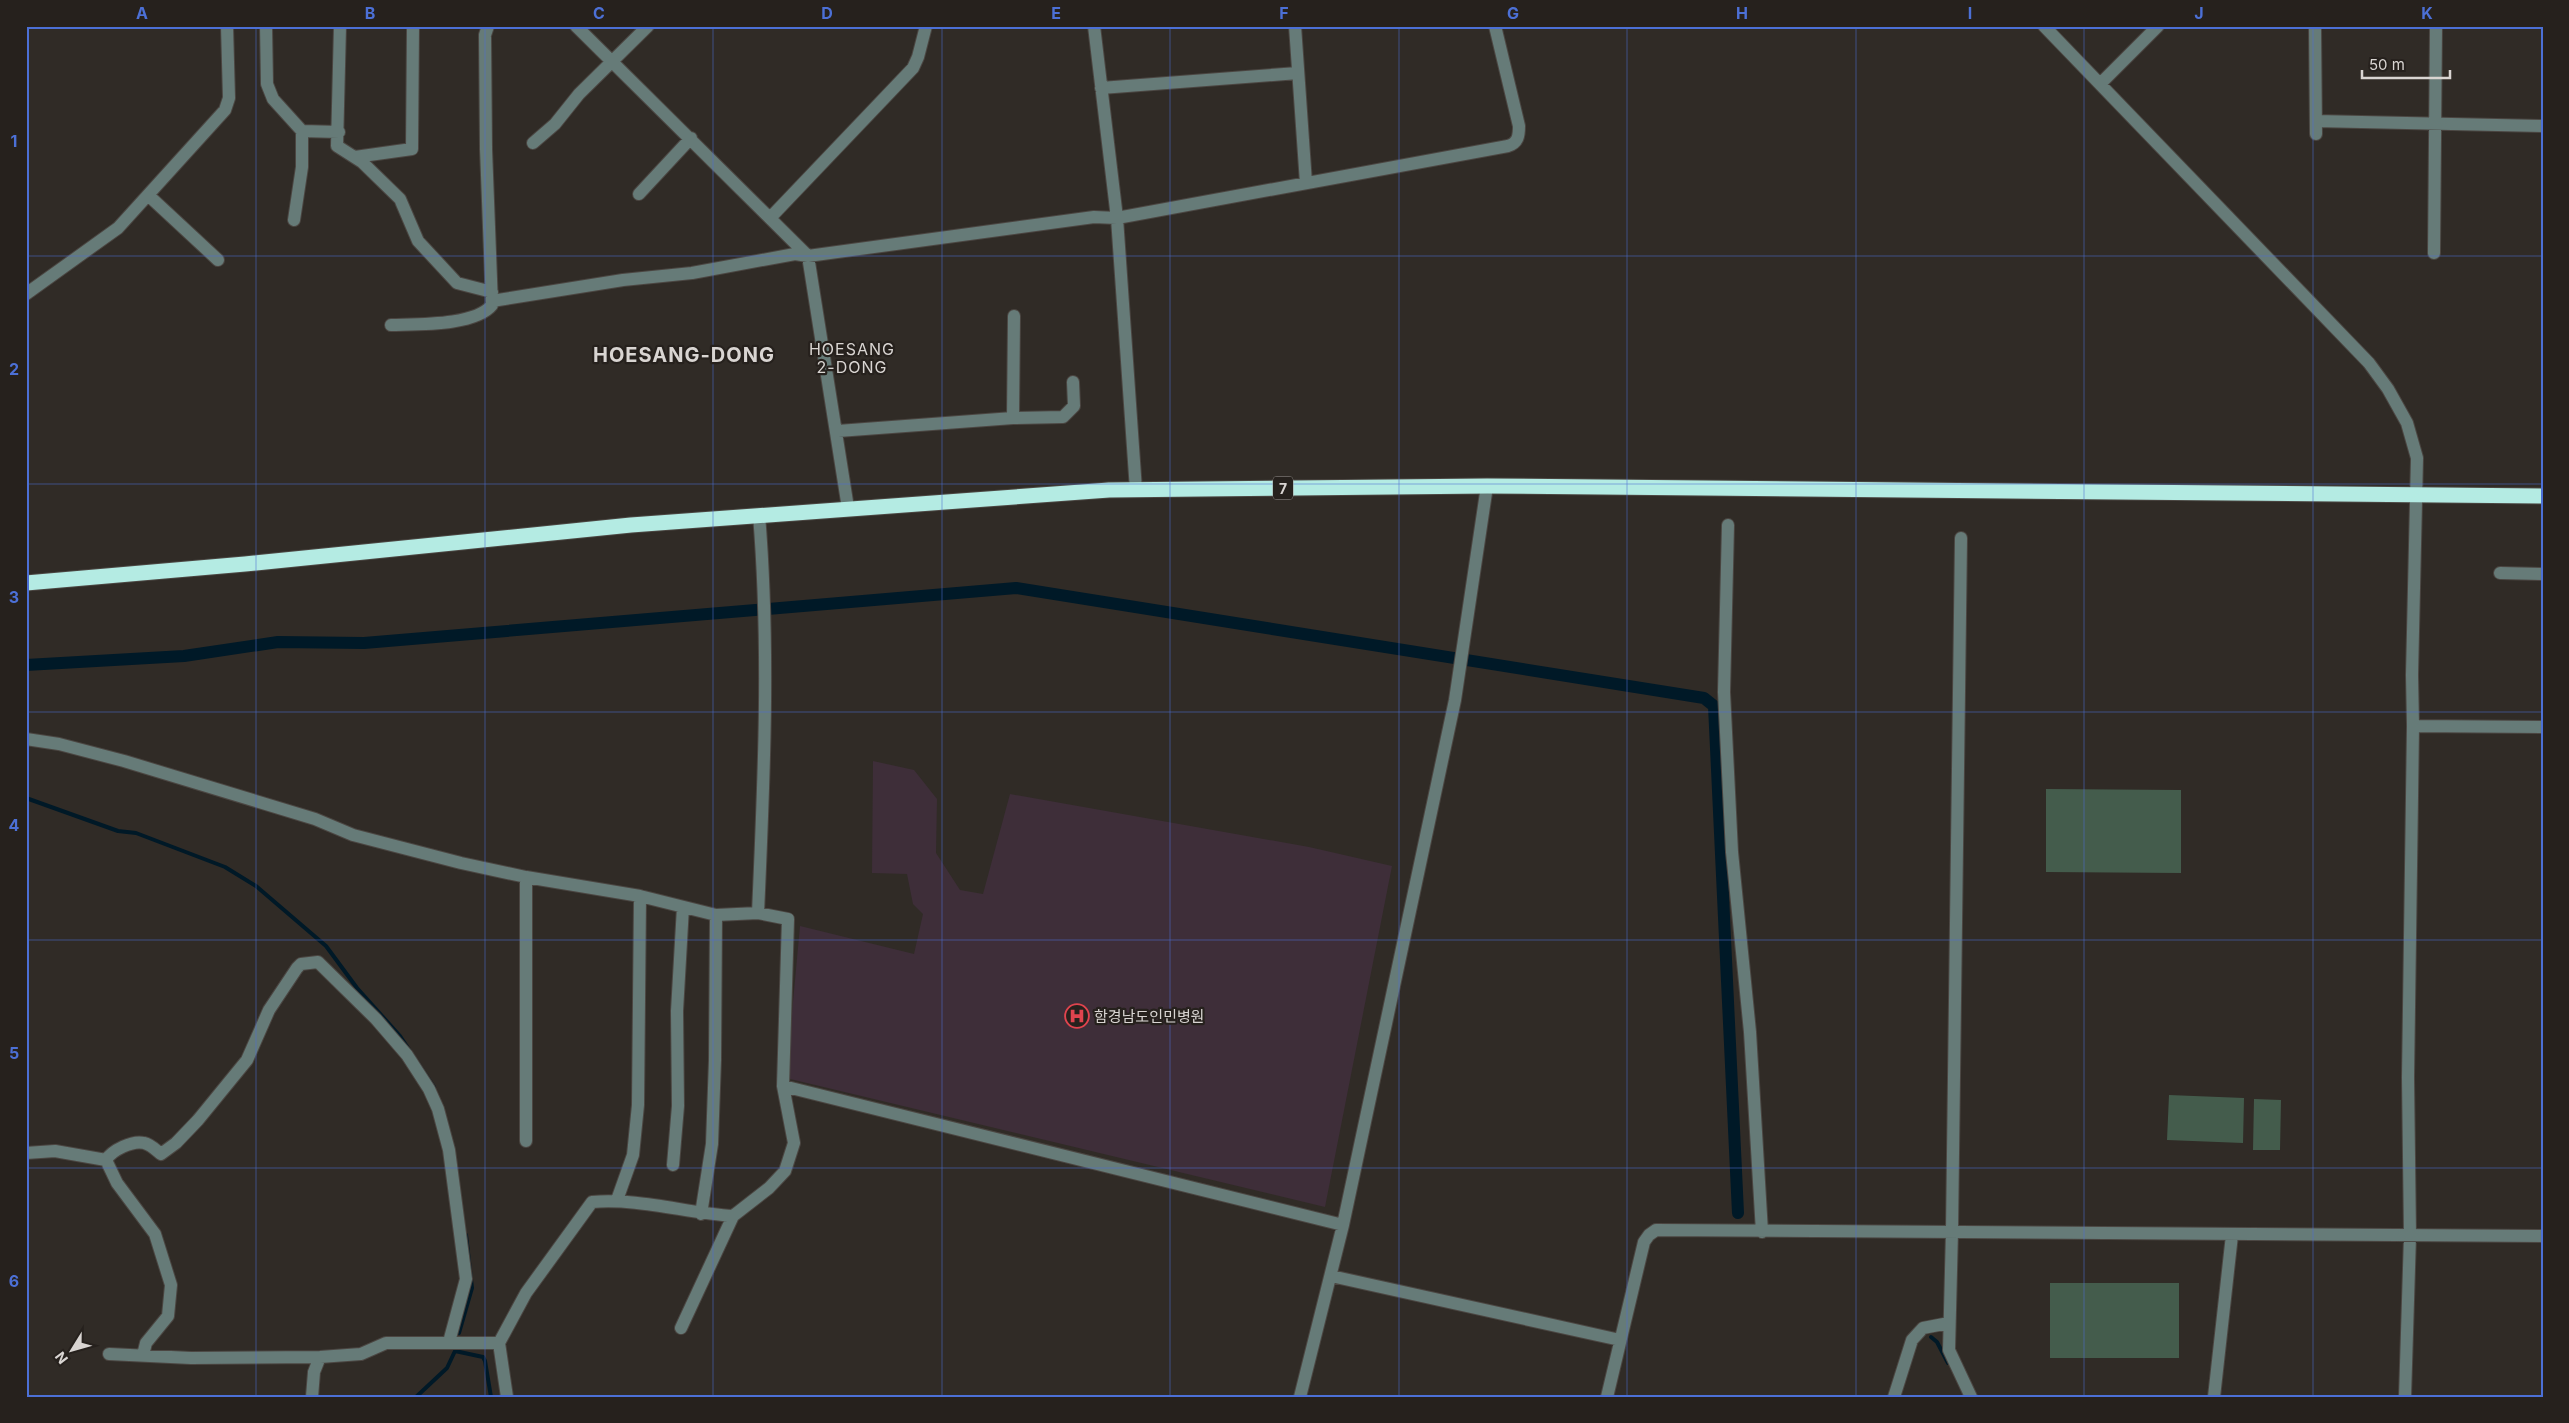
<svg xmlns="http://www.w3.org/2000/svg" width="2569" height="1423" font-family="Inter,'Noto Sans KR',sans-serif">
<rect width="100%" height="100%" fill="#302b26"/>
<path fill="#3e2e39" d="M873 761 914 770 937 799 936 853 960 890 983 894 1010 794 1309 847 1392 866 1325 1207 786 1078 800 926 914 954 923 914 913 904 907 874 872 873Z"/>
<path fill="#445c4c" d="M2046 789 2181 790V873L2046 872Z
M2169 1095 2244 1098 2243 1143 2167 1140Z
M2254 1099 2281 1100 2280 1150H2253Z
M2050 1283H2179V1358H2050Z"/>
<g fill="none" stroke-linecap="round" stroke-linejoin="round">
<path stroke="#001927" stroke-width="4" d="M26 798 118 831 136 833 225 867 256 886 326 946 357 988 400 1036 434 1087
M459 1333 472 1288 466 1235
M1931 1337 1937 1342 1948 1363
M416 1397 447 1368 455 1351 483 1357 485 1361 491 1397"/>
<path stroke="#001927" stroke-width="12" d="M26 665 184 656 278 642 364 643 1016 588 1704 698 1714 706 1738 1213"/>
<g stroke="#4b4642" stroke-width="14">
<path id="minor" d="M266 26 267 84 273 99 302 131V167L294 220
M340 26 337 146 362 162 400 199 418 241 457 283 492 292
M576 26 808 256 848 508
M1094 26 1117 218 1136 490
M1295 26 1306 183
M2044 26 2369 363 2388 389 2407 423 2417 458 2412 675 2413 726 2408 1078 2410 1236 2405 1397
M2315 26 2316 134
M2100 84 2158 26
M1101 88 1298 73
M2316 121 2543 126
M302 131 339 132
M533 143 555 124 579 94 648 26
M355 157 412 149 413 26
M639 194 691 138
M148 195 218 260
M770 218 913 68 918 57 926 26
M2434 253 2436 26
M26 294 118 228 225 110 229 98 227 26
M492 301 623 280 692 273 795 254 808 256 1094 217 1117 218 1508 146C1518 143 1519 136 1519 126L1495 26
M391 325C417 324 475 326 492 305L486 149 485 35 488 26
M1013 418 1014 316
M838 431 1013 418 1063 417 1074 406 1073 382
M1728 525 1724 692 1732 852 1750 1032 1762 1232
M1961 538 1952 1231 1949 1350 1971 1397
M2500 573 2543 574
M2413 726 2543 727
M26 739 59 744 124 761 315 819 353 835 461 863 526 877 640 896 716 915 758 913 788 919 783 1086 794 1143 785 1171 769 1188 733 1216 681 1328
M758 913C764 780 770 648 759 515
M783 1086 1343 1225
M526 1141V877
M26 1153 55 1151 106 1160 117 1183 155 1234 171 1285 168 1316 146 1343 143 1355
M106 1160C112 1150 133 1140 144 1143 150 1144 156 1150 161 1154L176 1143 198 1120 247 1060 269 1010 297 968 301 964 318 962 376 1019 407 1055 429 1089 438 1109 449 1150 466 1279 449 1342
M673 1165 678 1106 677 1011 683 907
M617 1200 633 1155 638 1105 640 896
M701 1214 712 1144 715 1060 716 915
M1331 1276 1620 1340
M109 1354 191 1358 320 1357 361 1354 386 1343H499
M312 1397 314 1372 320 1357
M507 1397 499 1343 526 1293 592 1202C639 1198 686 1213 733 1216
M1300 1397 1343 1225 1455 700 1487 486
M1607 1397 1644 1242 1649 1235 1656 1230 2543 1236
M1894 1397 1912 1340 1923 1328 1949 1323
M2214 1397 2232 1235"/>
</g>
<g stroke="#4b4642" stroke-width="17">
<path id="highway" d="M26 583 245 564 631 525 1109 490 1487 486 2543 496"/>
</g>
<use href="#minor" stroke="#667b78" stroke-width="12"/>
<use href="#highway" stroke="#b4ebe3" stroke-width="15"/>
</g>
<path fill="none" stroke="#4c70d6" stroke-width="1" stroke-opacity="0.55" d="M256 26V1397M485 26V1397M713 26V1397M942 26V1397M1170 26V1397M1399 26V1397M1627 26V1397M1856 26V1397M2084 26V1397M2313 26V1397M26 256H2543M26 484H2543M26 712H2543M26 940H2543M26 1168H2543"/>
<defs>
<g id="hospital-ring" transform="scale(1.25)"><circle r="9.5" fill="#26211d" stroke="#e0444e" stroke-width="1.5"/><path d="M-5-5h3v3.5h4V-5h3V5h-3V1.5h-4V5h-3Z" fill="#e0444e"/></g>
</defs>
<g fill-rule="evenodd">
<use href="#hospital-ring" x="1077" y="1016"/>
</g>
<g text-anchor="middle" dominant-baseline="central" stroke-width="4.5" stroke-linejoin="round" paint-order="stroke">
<rect fill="#26211d" stroke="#a39f9c" stroke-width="1" x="1273" y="476.5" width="20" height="23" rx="4"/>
<g font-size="14" font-weight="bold" fill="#d9d5d2">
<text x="1283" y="488">7</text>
</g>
<g font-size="15" fill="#d9d5d2" stroke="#26211d" text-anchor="start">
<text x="1094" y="1016">함경남도인민병원</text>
</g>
<g font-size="16" letter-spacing="1" fill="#d9d5d2" stroke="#26211d">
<text x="852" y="349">HOESANG<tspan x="852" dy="18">2-DONG</tspan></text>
</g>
<g font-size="20" font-weight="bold" letter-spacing="1" fill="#d9d5d2" stroke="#26211d">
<text x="684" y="355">HOESANG-DONG</text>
</g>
</g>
<rect width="2569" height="1423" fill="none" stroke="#26211d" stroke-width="55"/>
<g transform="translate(72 1350) rotate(233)" stroke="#26211d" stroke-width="4" paint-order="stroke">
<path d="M0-4L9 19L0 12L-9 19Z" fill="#d9d5d2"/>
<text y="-8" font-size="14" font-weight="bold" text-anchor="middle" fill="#d9d5d2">N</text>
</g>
<path d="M2362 70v8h88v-8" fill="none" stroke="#d9d5d2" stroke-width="2.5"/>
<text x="2369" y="70" font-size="15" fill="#d9d5d2" stroke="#26211d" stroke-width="4" paint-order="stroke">50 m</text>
<rect x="28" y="28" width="2514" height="1368" fill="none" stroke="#4c70d6" stroke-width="2"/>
<g font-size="16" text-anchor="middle" font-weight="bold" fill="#4c70d6">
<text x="142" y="19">A</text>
<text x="370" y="19">B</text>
<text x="599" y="19">C</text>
<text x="827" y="19">D</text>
<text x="1056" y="19">E</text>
<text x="1284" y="19">F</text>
<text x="1513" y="19">G</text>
<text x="1742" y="19">H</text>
<text x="1970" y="19">I</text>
<text x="2199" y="19">J</text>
<text x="2427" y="19">K</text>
<text x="14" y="147">1</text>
<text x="14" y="375">2</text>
<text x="14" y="603">3</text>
<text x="14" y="831">4</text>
<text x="14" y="1059">5</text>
<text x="14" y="1287">6</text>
</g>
</svg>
